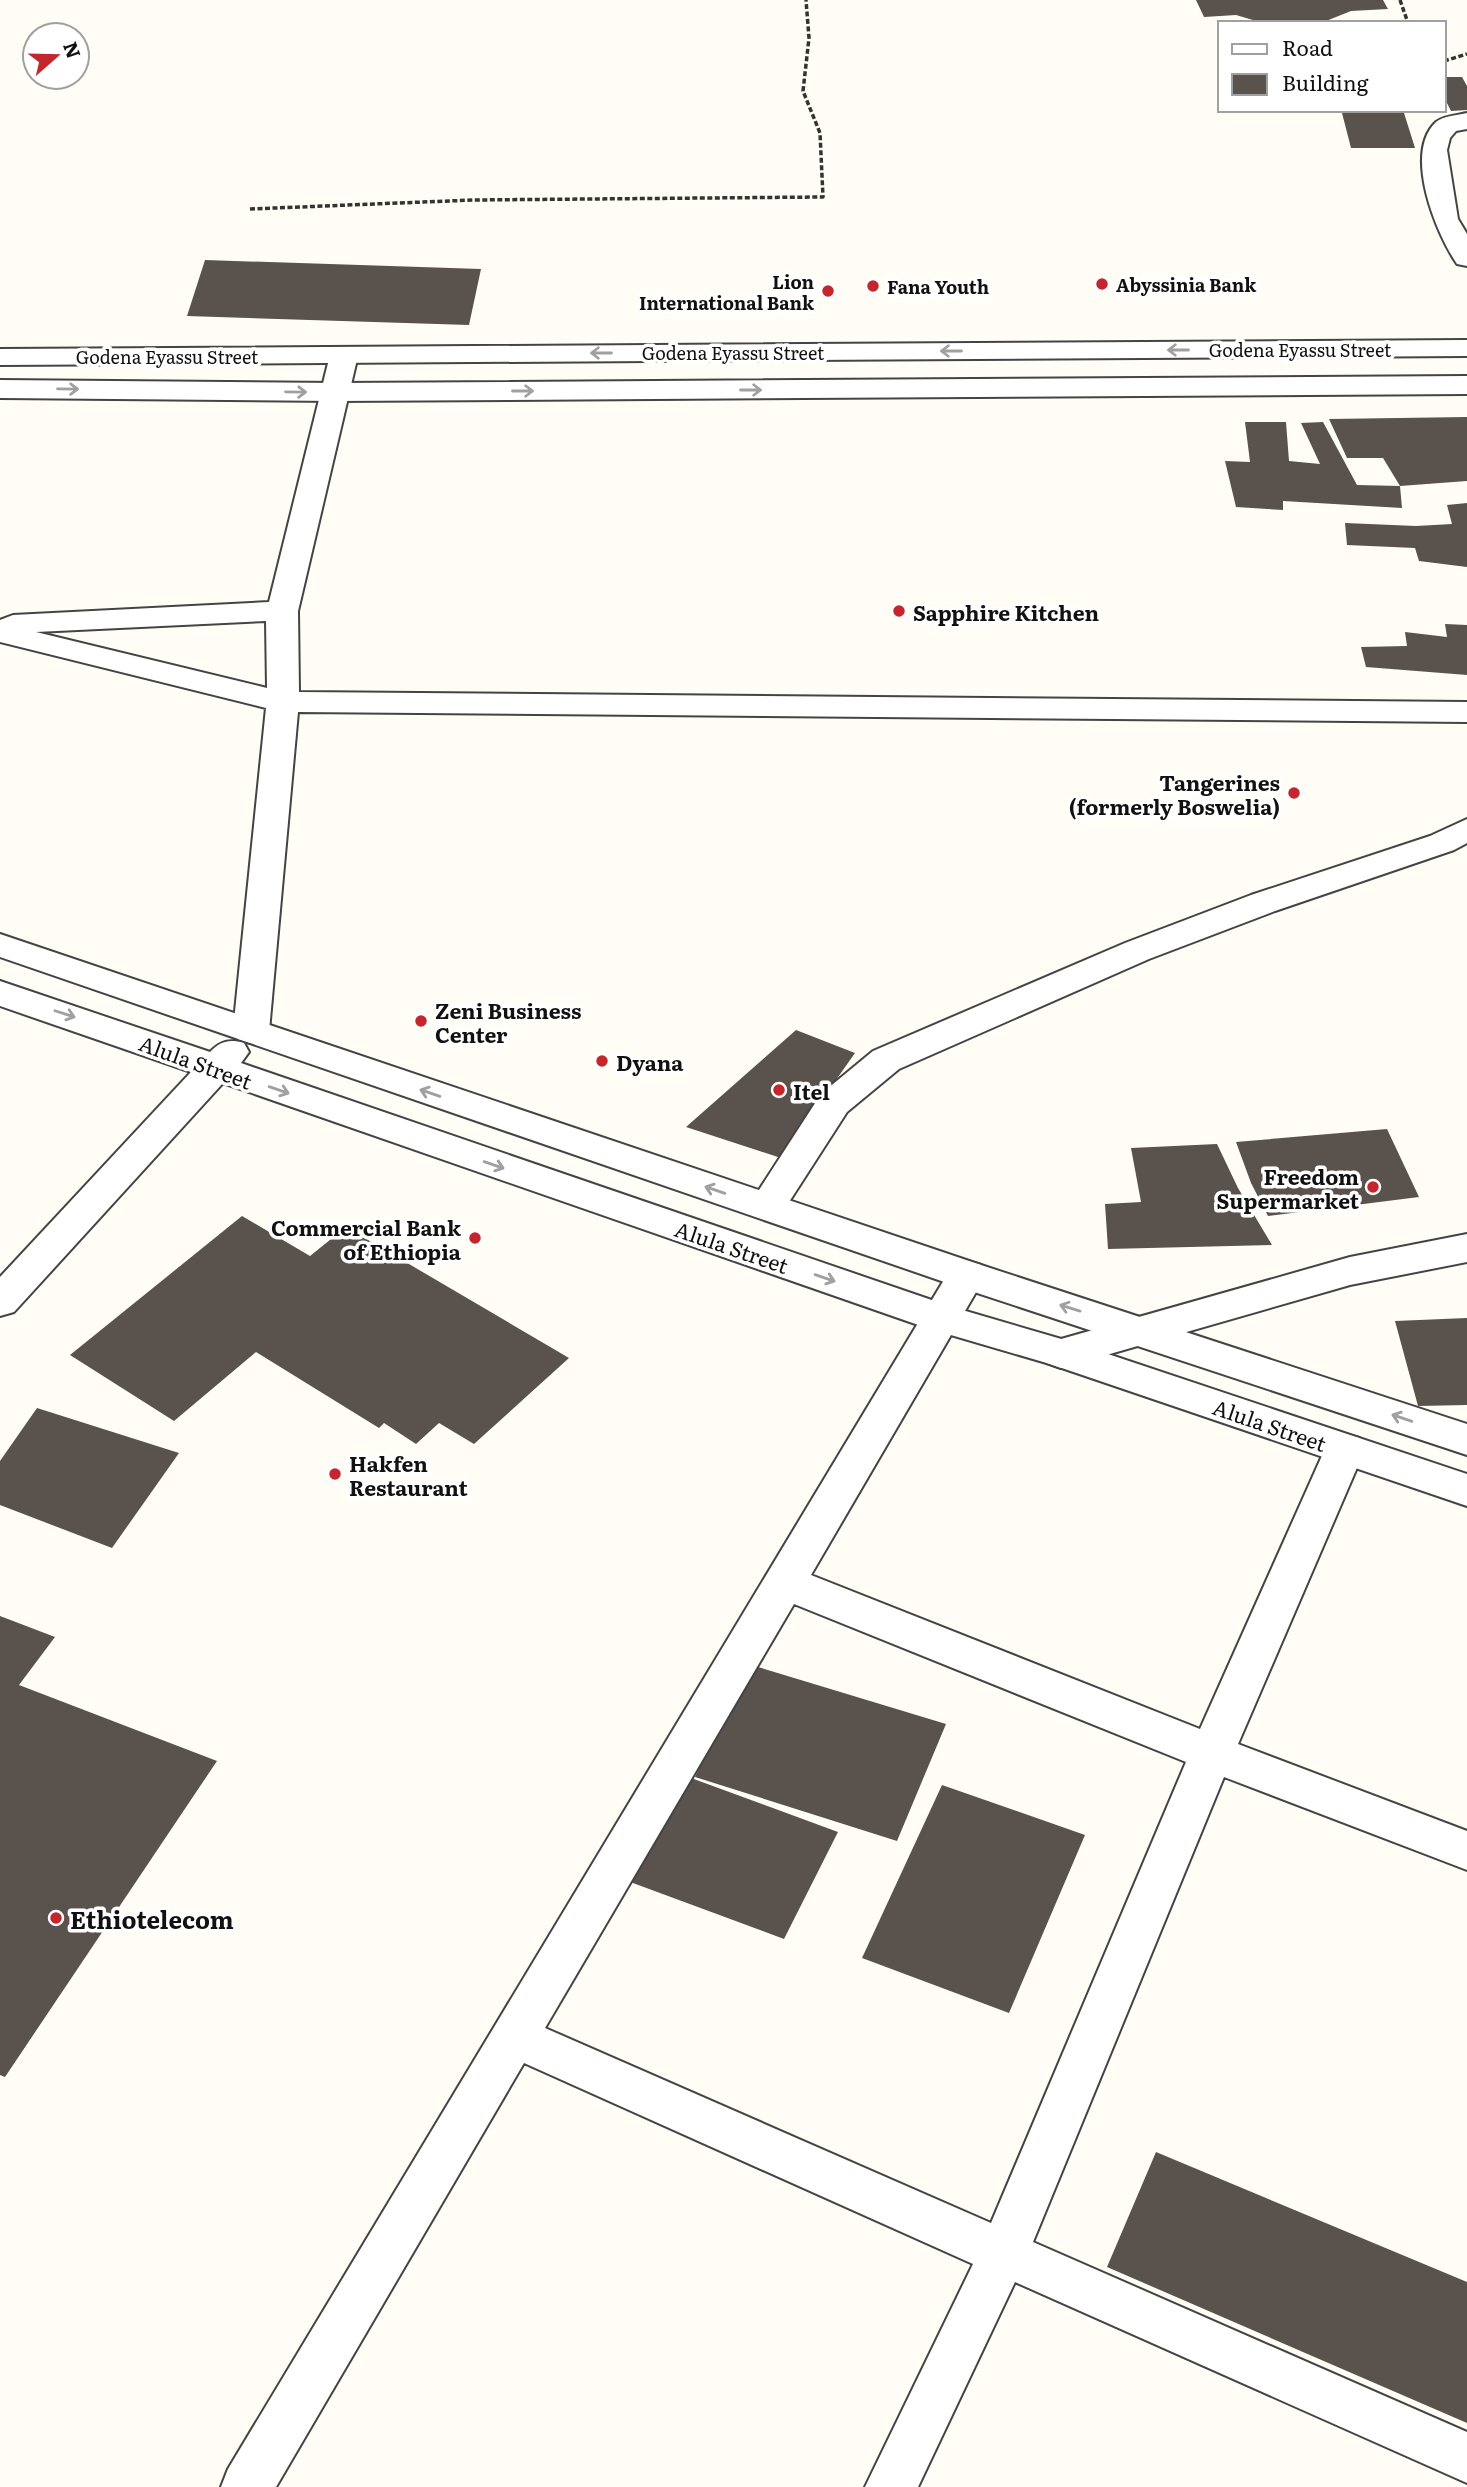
<svg xmlns="http://www.w3.org/2000/svg" width="1467" height="2487" font-family="Literata,serif">
<rect width="100%" height="100%" fill="#fffdf5"/>
<path fill="#5a524d" d="M1196 0H1383L1388 9 1351 11 1321 23H1263L1236 15 1204 17Z
M1444 77H1462L1467 86V110L1451 111 1444 97Z
M1342 113H1404L1415 148H1351Z
M205 260 481 269 469 325 187 316Z
M1467 417V481L1400 486 1383 458H1347L1329 419Z
M1245 422H1286L1289 461 1320 464 1301 423 1323 422 1357 485 1400 486 1402 508 1283 501V510L1236 507 1225 461 1250 462Z
M1467 503V567L1419 561 1415 548 1347 545 1345 523 1416 526 1452 524 1447 505Z
M1445 624 1467 625V675L1366 667 1361 647 1407 646 1405 632 1447 637Z
M796 1030 855 1053 781 1158 686 1127Z
M1387 1129 1419 1197 1268 1216 1251 1183 1236 1142Z
M1217 1144 1238 1188 1272 1245 1108 1249 1105 1204 1141 1202 1131 1148Z
M242 1216 310 1256 346 1227 569 1358 474 1444 439 1423 416 1444 384 1423 379 1428 256 1352 174 1421 70 1355Z
M1467 1318V1405L1418 1406 1395 1321Z
M37 1408 179 1453 112 1548 0 1505V1461Z
M0 1616 55 1637 19 1685 217 1761 5 2077 0 2075Z
M748 1664 946 1724 897 1841 695 1777Z
M672 1771 838 1832 784 1939 614 1876Z
M942 1785 1085 1835 1009 2013 862 1958Z
M1156 2152 1467 2282V2423L1107 2267Z"/>
<g fill="none" stroke-linecap="round" stroke-linejoin="round">
<g stroke="#444" stroke-width="4">
<path id="minor" d="M1467 113V129L1456 131 1450 138 1447 150 1458 219 1467 234V266L1457 264C1436 233 1403 153 1436 122 1443 116 1458 115 1467 113Z
M344 347 354 349 358 355 298 611 299 692 1467 702V722L298 712 269 1031 264 1039 251 1043 238 1039 233 1031 266 708 0 642V620L13 615 269 602 330 355 334 349ZM266 621 267 688 36 632Z
M1467 819V843L1454 850 1275 911 1149 959 899 1069 847 1112 780 1216 767 1220 754 1216 748 1207 821 1094 873 1051 1125 943 1251 895 1430 836Z
M1467 1234V1262L1350 1285 1061 1368 1047 1363 1041 1353 1047 1343 1350 1257Z
M967 1261 981 1265 986 1275 811 1575 1200 1729 1325 1449 1331 1438 1345 1434 1359 1438 1365 1449 1238 1744 1467 1831V1870L1224 1777 1033 2242 1467 2432V2483L1015 2282 918 2487H865L973 2264 524 2063 276 2487H221L228 2469 953 1265ZM794 1604 1186 1762 991 2223 545 2028Z"/>
</g>
<g stroke="#444" stroke-width="4">
<path id="tertiary" d="M1467 340V356L0 365V349Z
M1467 376V394L336 401 0 398V380L336 383Z
M0 934 981 1265 1467 1424V1455L953 1285 0 957Z
M0 981 210 1052C221 1041 229 1039 244 1043L249 1052 241 1063 952 1307 1075 1343 1467 1474V1506L1050 1364 927 1328 223 1083 14 1312 0 1316V1277L191 1072 0 1006Z"/>
</g>
<path stroke="#333" stroke-width="3.5" stroke-dasharray="5 2.5" stroke-linecap="butt" d="M1400 0 1408 23
M1444 61 1467 54
M250 209 473 200 823 197 820 133 803 91 809 38 806 0"/>
<use href="#minor" fill="#fff" fill-rule="evenodd"/>
<use href="#tertiary" fill="#fff" fill-rule="evenodd"/>
</g>
<defs><path id="oneway-shaft" d="M-6 0H5M1.5-3L5.5 0L1.5 3" fill="none" stroke-width="1.6" stroke-linecap="round" stroke-linejoin="round" transform="scale(1.75)"/></defs>
<g stroke="#a0a0a0">
<use href="#oneway-shaft" transform="translate(1178 350) rotate(180)"/>
<use href="#oneway-shaft" transform="translate(951 351) rotate(180)"/>
<use href="#oneway-shaft" transform="translate(601 353) rotate(180)"/>
<use href="#oneway-shaft" transform="translate(68 389) rotate(1)"/>
<use href="#oneway-shaft" transform="translate(751 390)"/>
<use href="#oneway-shaft" transform="translate(523 391)"/>
<use href="#oneway-shaft" transform="translate(296 392) rotate(1)"/>
<use href="#oneway-shaft" transform="translate(65 1014) rotate(18)"/>
<use href="#oneway-shaft" transform="translate(279 1090) rotate(19)"/>
<use href="#oneway-shaft" transform="translate(430 1093) rotate(-161)"/>
<use href="#oneway-shaft" transform="translate(494 1165) rotate(19)"/>
<use href="#oneway-shaft" transform="translate(715 1190) rotate(-161)"/>
<use href="#oneway-shaft" transform="translate(825 1278) rotate(19)"/>
<use href="#oneway-shaft" transform="translate(1070 1308) rotate(-163)"/>
<use href="#oneway-shaft" transform="translate(1402 1418) rotate(-161)"/>
</g>
<g fill="#c4262e" stroke="#fff" stroke-width="2.5">
<circle cx="1102" cy="284" r="7"/>
<circle cx="873" cy="286" r="7"/>
<circle cx="828" cy="291" r="7"/>
<circle cx="899" cy="611" r="7"/>
<circle cx="1294" cy="793" r="7"/>
<circle cx="421" cy="1021" r="7"/>
<circle cx="602" cy="1061" r="7"/>
<circle cx="779" cy="1090" r="7"/>
<circle cx="1373" cy="1187" r="7"/>
<circle cx="475" cy="1238" r="7"/>
<circle cx="335" cy="1474" r="7"/>
<circle cx="56" cy="1918" r="7"/>
</g>
<g text-anchor="middle" dominant-baseline="central" stroke-width="7" stroke-linejoin="round" paint-order="stroke">
<g font-size="18" font-weight="bold" fill="#111" stroke="#fff" text-anchor="start">
<text x="814" y="281" text-anchor="end">Lion<tspan x="814" dy="21">International Bank</tspan></text>
<text x="1116" y="284">Abyssinia Bank</text>
<text x="887" y="286">Fana Youth</text>
</g>
<g font-size="18" fill="#111" stroke="#fff">
<text x="1300" y="349">Godena Eyassu Street</text>
<text x="733" y="352">Godena Eyassu Street</text>
<text x="167" y="356">Godena Eyassu Street</text>
</g>
<g font-size="21" font-weight="bold" fill="#111" stroke="#fff" text-anchor="start">
<text x="913" y="611">Sapphire Kitchen</text>
<text x="1280" y="781" text-anchor="end">Tangerines<tspan x="1280" dy="24">(formerly Boswelia)</tspan></text>
<text x="435" y="1009">Zeni Business<tspan x="435" dy="24">Center</tspan></text>
<text x="616" y="1061">Dyana</text>
<text x="793" y="1090">Itel</text>
<text x="1359" y="1175" text-anchor="end">Freedom<tspan x="1359" dy="24">Supermarket</tspan></text>
<text x="461" y="1226" text-anchor="end">Commercial Bank<tspan x="461" dy="24">of Ethiopia</tspan></text>
<text x="349" y="1462">Hakfen<tspan x="349" dy="24">Restaurant</tspan></text>
</g>
<g font-size="21" fill="#111" stroke="#fff">
<text transform="translate(196 1061) rotate(20)">Alula Street</text>
<text transform="translate(732 1246) rotate(19)">Alula Street</text>
<text transform="translate(1270 1424) rotate(19)">Alula Street</text>
</g>
<g font-size="24" font-weight="bold" fill="#111" stroke="#fff" text-anchor="start">
<text x="70" y="1918">Ethiotelecom</text>
</g>
</g>
<rect x="1218" y="21" width="228" height="91" fill="#ffffff" stroke="#a0a0a0" stroke-width="2"/>
<rect x="1232" y="44" width="35" height="10" fill="#ffffff" stroke="#a0a0a0" stroke-width="2"/>
<text x="1282" y="56" font-size="21" fill="#111111">Road</text>
<rect x="1232" y="74" width="35" height="21" fill="#5a524d" stroke="#a0a0a0" stroke-width="2"/>
<text x="1282" y="91" font-size="21" fill="#111111">Building</text>
<g transform="translate(56 56) rotate(70)"><circle r="33" fill="#ffffff" stroke="#a0a0a0" stroke-width="2"/>
<path d="M0-5L12 26L0 18L-12 26Z" fill="#c4262e"/>
<text y="-10" font-size="19" font-weight="bold" text-anchor="middle" fill="#111111">N</text>
</g>
</svg>
